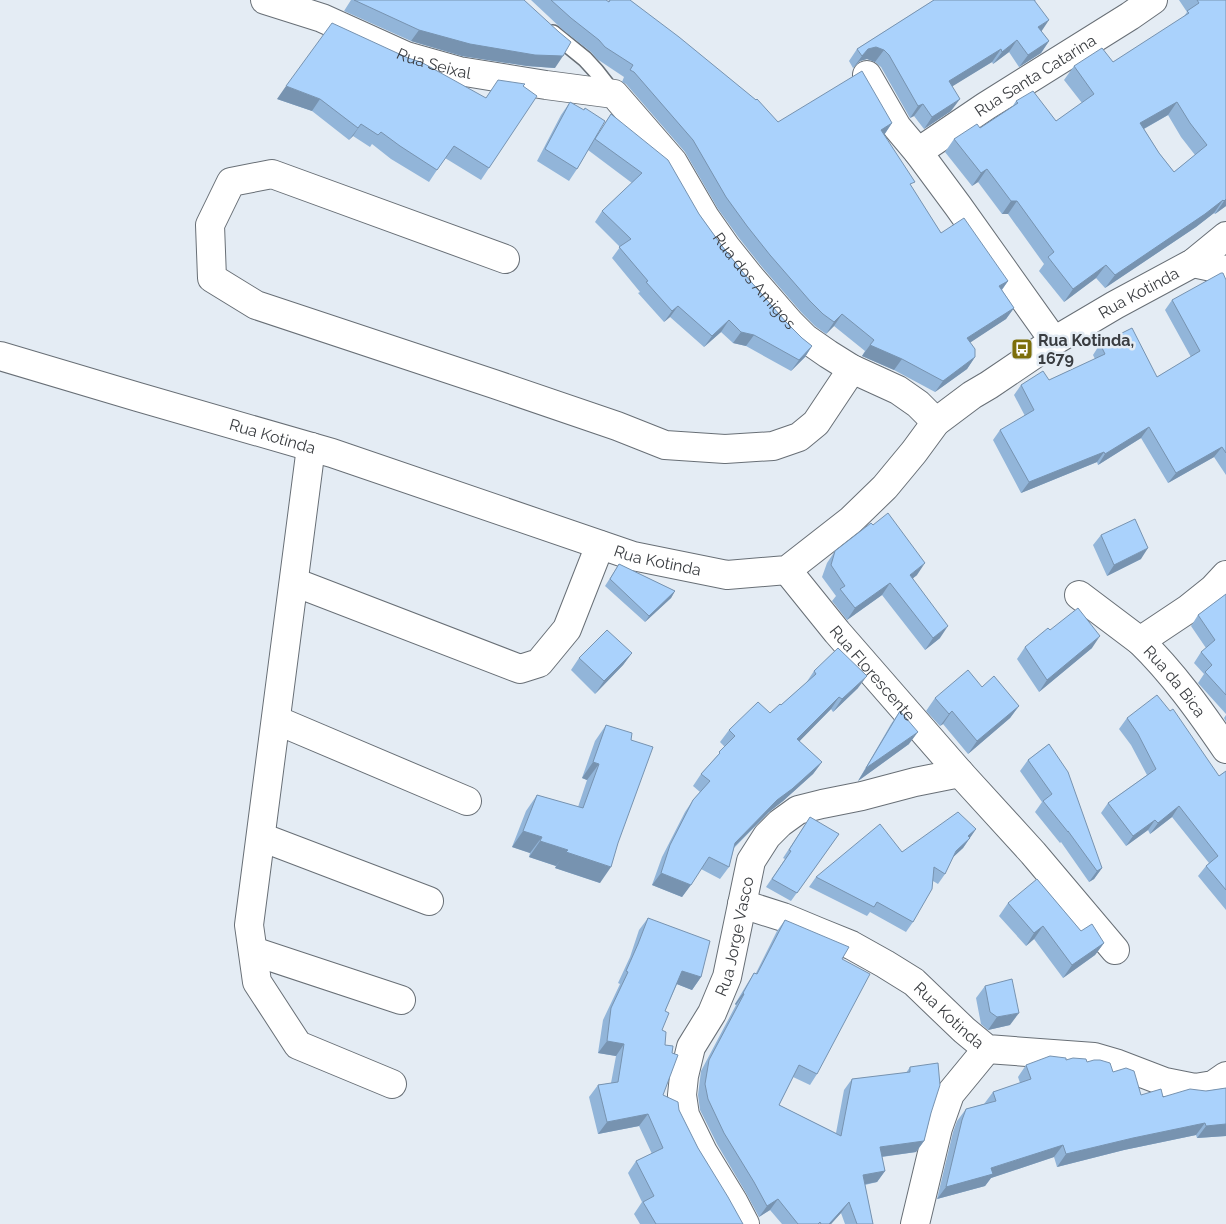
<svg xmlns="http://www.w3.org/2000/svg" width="1226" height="1224" font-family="Raleway,sans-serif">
<rect width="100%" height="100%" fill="#e4ecf4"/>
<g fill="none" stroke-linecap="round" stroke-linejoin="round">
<g stroke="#686f76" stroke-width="18">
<path id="service" d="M553 33 585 59 596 71 614 94"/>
</g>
<g stroke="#686f76" stroke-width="30">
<g id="minor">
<path id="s1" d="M265 0 322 18 406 56 459 71 546 85 614 94 673 162 705 217 726 247 750 277 790 323 805 338 828 354 852 369 898 390 918 404 936 422"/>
<path d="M867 75 897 127 918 152 958 206 1054 341"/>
<path id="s2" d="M918 152 986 106 1130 16 1153 0"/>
<path d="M505 259 272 174 231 182 210 225 212 278 256 305 494 384 617 426 665 445 725 449 773 446 799 437 816 423 852 369"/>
<path d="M1193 263 1226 270"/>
<path id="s3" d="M0 356 138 397 332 453 633 556 727 575 787 570 851 520 885 487 914 452 936 422 972 395 989 385 1054 341 1115 305 1193 263 1226 236"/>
<path d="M311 447 249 925 257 982 298 1045 392 1084"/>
<path id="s4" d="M787 570 837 632 960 773 1033 853 1115 950"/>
<path id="s5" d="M1226 575 1213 589 1188 609 1140 641C1173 673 1200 711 1226 749"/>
<path d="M294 582 520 669 539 663 567 629 600 545"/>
<path d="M1079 595 1140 641"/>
<path d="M276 720 467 801"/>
<path d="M261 837 429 901"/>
<path id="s6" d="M742 904 783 917 819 932 851 945 885 964 914 982 964 1030 987 1049 1094 1057 1118 1064 1165 1082 1195 1088 1213 1085 1226 1076"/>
<path d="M253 951 401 1000"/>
<path id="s7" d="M745 1224 733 1201 703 1152 685 1115 682 1095 684 1076 691 1047 712 1013 727 977 751 861 767 836 780 823 798 810 822 804 862 796 915 782 960 773"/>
<path d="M915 1224 938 1128 950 1094 987 1049"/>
</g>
</g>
<use href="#service" stroke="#fff" stroke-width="15"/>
<use href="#minor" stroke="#fff" stroke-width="28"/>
</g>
<path fill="#92b5d9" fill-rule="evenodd" d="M351 0H524L555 68 527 66 462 56 411 41 344 11Z
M531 0H606L608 1 609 0H630L778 122 892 123 884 135 911 187 941 233 1008 281 1002 290 1014 308 1006 319 970 342 975 357 967 369 935 392 894 370 862 356 865 351 834 326 826 334 815 326 801 312 762 267 739 238 718 209 685 152 626 84 622 82 624 77 597 59 591 52 563 30Z
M934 0H1036L1035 1 1041 31 1049 41 1041 53 1019 67 1009 52 993 64 992 62 952 86 951 111 924 129 914 116 910 118 881 67 875 62 867 59 860 61 853 68 849 61 857 49Z
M1179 0H1226V206L1215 214 1214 213 1196 227 1105 288 1096 278 1064 302 1039 271 1044 264 1008 214H1002L978 182 972 186 945 152 954 139 980 128 1012 107 1016 101 1056 121 1082 103 1064 80 1074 66 1113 62 1183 18 1187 12ZM1168 115 1181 137 1195 155 1174 172 1159 153 1144 129Z
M523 86 489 168 481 180 445 158 429 182 391 159 372 144 370 147 353 136 349 140 312 111 277 99 485 98Z
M570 102 598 134 611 114 699 214 722 246 746 276 786 322 802 338 812 346 805 357 791 371 746 346 733 343 721 332 704 347 670 317 664 322 638 293 640 292 612 258 620 247 595 222 602 211 632 183 588 150 577 169 569 181 537 161 561 115Z
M1226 280V475L1214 457 1168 483 1141 438 1098 465 1097 462 1021 493 993 440 1000 430 1025 416 1014 395 1021 385 1049 380 1095 359 1093 355 1100 344 1157 377 1191 357 1165 310 1172 300Z
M1101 535 1141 559 1107 576 1093 545Z
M835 551 917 575 913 578 940 638 925 650 882 595 847 620 832 601 836 596 822 577 827 563Z
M619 564 675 591 671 598 645 622 605 586Z
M1226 594V714L1198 683 1204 674 1194 663 1201 652 1206 648 1191 626 1198 615Z
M1050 630 1092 648 1039 692 1017 659 1025 647Z
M632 653 623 665 595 694 571 670 579 658Z
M814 671 858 688 833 712 831 709 799 741 822 762 813 774 783 801 769 812 734 848 729 867 720 879 701 869 682 897 652 885 662 857 685 812 693 800 700 792 693 786 701 774 725 747 720 742 729 730 770 713 781 705 806 683Z
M982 687 1019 706 1010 718 968 754 943 724 940 726 926 711 935 698Z
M900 711 909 744 858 781 891 724Z
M1226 715V722L1224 718Z
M1127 718 1219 776 1226 771V910L1198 876 1206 866 1209 863 1172 817 1150 834 1148 830 1126 846 1101 813 1108 803 1147 775 1131 745 1119 729Z
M606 725 631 740 600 883 555 868 556 866 529 857 530 853 512 847 526 811 537 795 578 807 587 780 582 778 595 741Z
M1049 744 1102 868 1094 879 1089 882 1061 842 1060 843 1035 812 1042 802 1020 771 1028 760Z
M804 826 839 834 791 901 766 887 785 859 783 858Z
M976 829 963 848 953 857 945 874 938 884 933 881 913 922 906 932 870 912 867 916 809 887 816 877 902 852Z
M1008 903 1081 931 1104 943 1095 955 1063 978 1034 939 1026 946 999 916Z
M648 918 701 977 692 990 677 984 665 1011 662 1030 665 1045 663 1095 679 1110 698 1148 743 1224H640L634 1214 642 1202 628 1173 636 1161 652 1154 639 1126 598 1134 589 1097 598 1085 611 1083 616 1056 598 1053 603 1020 620 984 618 983 630 957 639 930Z
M785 920 842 959 817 1074 810 1085 793 1077 779 1105 836 1133 844 1090 852 1079 906 1073 910 1067 931 1113 924 1141 916 1152 882 1157 885 1171 877 1182 865 1185 873 1224H845L841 1213 831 1224H782L770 1210 759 1217 746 1193 717 1144 700 1110 698 1095 701 1071 736 1005 735 1004 747 984 754 973H756L777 931Z
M985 986 1010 1025 988 1030 981 1024 976 998Z
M1066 1060 1087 1062 1113 1072 1141 1095 1163 1097 1226 1088V1136L1197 1138 1196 1135 1124 1150 1057 1167 1054 1157 991 1178 985 1186 937 1199 953 1132 957 1121 966 1109 984 1104 993 1092 1020 1083 1018 1077 1026 1065Z"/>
<path fill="#7793b0" d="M1049 20 1041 32 1038 27Z
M419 30 563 56 555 68 527 66 462 56 411 41Z
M1017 40 1009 52 993 64 1002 52Z
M1049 41 1041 53 1019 67 1028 55Z
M876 47 884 50 875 62 867 59 860 61 853 68 862 56 868 49Z
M1001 49 992 62 940 94 949 81Z
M286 86 320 99 312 111 277 99Z
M960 99 951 111 924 129 932 117Z
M1177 102 1168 115 1131 136 1140 123Z
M923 104 914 116 910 118 918 106Z
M892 123 884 135 881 130Z
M361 124 353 136 349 140Z
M987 169 978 182 972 186 981 173Z
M1226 199V206L1215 214 1224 201Z
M1223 200 1214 213 1196 227 1105 288 1115 275Z
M1011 201H1017L1008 214H1002Z
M1106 265 1096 278 1064 302 1073 289Z
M1008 281 1000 292 999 286Z
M678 306 670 317 664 322 672 311Z
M1014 308 1006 319 959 350 967 338Z
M842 314 834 326 826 334 834 322Z
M729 320 721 332 704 347 712 336Z
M741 332 754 335 746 346 733 343Z
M870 345 902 359 894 370 862 356Z
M812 346 805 357 791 371 799 360Z
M975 357 967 369 935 392 943 381Z
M1149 427 1141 438 1098 465 1105 454Z
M1222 447 1214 457 1168 483 1176 473Z
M1104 452 1097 462 1021 493 1029 482Z
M1148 548 1141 559 1107 576 1114 565Z
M925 563 917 575 902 587 910 575Z
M890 583 882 595 847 620 855 608Z
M675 591 671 598 645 622 649 616Z
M948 626 940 638 925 650 933 638Z
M1100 636 1092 648 1039 692 1047 680Z
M632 653 623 665 595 694 604 681Z
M867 676 858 688 833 712 842 699Z
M839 697 831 709 789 752 797 739Z
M1019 706 1010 718 968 754 977 741Z
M952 711 943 724 940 726 949 714Z
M918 732 909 744 858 781 866 768Z
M593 762 599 764 587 780 582 778Z
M822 762 813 774 783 801 769 812 726 855 735 843 777 800Z
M1179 806 1172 817 1150 834 1158 823Z
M1155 820 1148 830 1126 846 1133 836Z
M976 829 963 848 949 861 968 836Z
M523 831 542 837 530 853 512 847Z
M540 841 568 850 556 866 529 857Z
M566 852 611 867 600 883 555 868Z
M1102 868 1094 879 1089 882 1097 871Z
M661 873 691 885 682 897 652 885Z
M1043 926 1034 939 1026 946 1034 933Z
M1104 943 1095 955 1063 978 1072 965Z
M682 971 701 977 692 990 674 983Z
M743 993 744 994 736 1005 735 1004Z
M1019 1013 1010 1025 988 1030 997 1017Z
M607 1041 624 1044 616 1056 598 1053Z
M648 1114 639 1126 598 1134 607 1122Z
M1205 1123 1196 1135 1124 1150 1057 1167 1066 1154 1133 1138Z
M1226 1124V1136L1197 1138 1206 1126Z
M924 1141 916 1152 872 1158 880 1147Z
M1063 1145 1054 1157 991 1178 985 1186 937 1199 946 1187 991 1168Z
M885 1171 877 1182 855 1186 863 1175Z
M778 1199 770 1210 759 1217 767 1206Z
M849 1202 841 1213 831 1224H829Z"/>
<path fill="#aad2fc" stroke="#7793b0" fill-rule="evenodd" d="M354 0H524L559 32 571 42 563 56 535 55 470 44 419 30Z
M551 0H606L609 2 610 0H630L679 37 756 100 757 99 778 122 862 71 892 123 881 130 915 182 910 184 941 233 964 218 1008 281 999 286 1014 308 967 338 975 349V357L943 381 902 359 870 345 874 340 842 314 834 322 823 314 810 301 770 255 747 226 726 197 693 140 634 72 630 70 633 65 605 47 599 40 571 18Z
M934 0H1034L1049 20 1038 27 1049 41 1028 55 1017 40 1002 52 1001 49 949 81 960 99 932 117 923 104 918 106 889 55 884 50 876 47 868 49 862 56 857 49Z
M1197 0H1226V199L1224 201 1223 200 1205 214 1115 275 1106 265 1073 289 1048 257 1054 252 1017 201H1011L987 169 981 173 954 139 977 124 980 128 1018 103 1016 101 1033 91 1056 121 1094 94 1074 66 1102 48 1113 62 1189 13 1187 11 1199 3ZM1177 102 1190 123 1207 145 1174 172 1159 153 1140 123Z
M332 23 408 58 421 62 486 98 498 80 525 84 523 86 537 96 489 168 454 146 437 170 400 146 381 132 378 135 361 124 358 128 320 99 286 86Z
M570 102 584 110 585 108 605 121 577 169 545 149Z
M611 114 668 160 699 214 722 246 746 276 786 322 802 338 812 346 799 360 754 335 741 332 729 320 712 336 678 306 672 311 646 282 648 281 619 247 631 239 602 211 642 173 595 139Z
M1221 273H1223L1226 280V453L1222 447 1176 473 1149 427 1105 454 1104 452 1029 482 1000 430 1034 410 1021 385 1043 371 1049 380 1105 354 1100 344 1132 328 1157 377 1200 351 1172 300Z
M888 513 925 563 910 575 948 626 933 638 890 583 855 608 840 589 845 586 831 565 835 551 871 523 873 525Z
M1135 519 1148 548 1114 565 1101 535Z
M619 564 675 591 649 616 610 579Z
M1226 594V695L1205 672 1212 665 1201 652 1215 640 1198 615Z
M1078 608 1100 636 1047 680 1025 647 1048 628 1050 630Z
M607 630 632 653 604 681 579 658Z
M838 648 867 676 842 699 839 697 797 739 822 762 792 789 777 800 735 843 729 867 709 857 691 885 661 873 670 845 693 800 710 781 701 774 720 753 719 752 735 736 729 730 758 702 770 713 780 704 781 705 816 674 814 671Z
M968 670 982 687 994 676 1019 706 977 741 952 711 949 714 935 698Z
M1157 695 1170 711 1173 709 1219 776 1226 771V890L1206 866 1218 856 1179 806 1158 823 1155 820 1133 836 1108 803 1156 769 1138 734 1127 718Z
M900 711 918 732 866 768Z
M606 725 632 733 631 740 653 747 618 843 611 867 566 852 568 850 540 841 542 837 523 831 537 795 583 808 599 764 593 762Z
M1049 744 1068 772 1102 868 1097 871 1068 831V832L1043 801 1052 794 1028 760Z
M958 812 976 829 968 836 970 838 956 851 945 874 934 867 932 889 913 922 877 902 874 907 816 877 880 824 902 852Z
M810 817 839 834 797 893 772 879 791 851 789 850Z
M1037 879 1081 931 1092 924 1104 943 1072 965 1043 926 1034 933 1008 903Z
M648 918 710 941 701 977 682 971 665 1011 669 1013 662 1030 666 1032 665 1045 673 1046 672 1053 678 1055 663 1095 678 1102 679 1110 698 1148 728 1197 743 1224H656L643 1202 654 1196 636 1161 663 1148 648 1114 607 1122 598 1085 618 1082 624 1044 607 1041 611 1008 628 972 626 971 638 944Z
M785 920 849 947 842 959 870 974 817 1074 799 1065 779 1105 841 1136 852 1079 910 1072V1067L938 1063 940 1085 931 1113 924 1141 880 1147 885 1171 863 1175 873 1224H857L849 1202 829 1224H821L820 1222 818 1224H798L778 1199 767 1206 754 1182 724 1133 708 1099 705 1084 709 1060 744 994 743 993 754 973 757 974Z
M1012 979 1019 1013 997 1017 990 1012 985 986Z
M1050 1056 1066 1058V1060L1073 1058 1086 1059 1087 1062 1094 1060H1100L1110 1063 1113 1072 1126 1068 1134 1071 1141 1095 1161 1089 1163 1097 1190 1089 1206 1091 1226 1088V1124L1206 1126 1205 1123 1133 1138 1066 1154 1063 1145 991 1168 993 1174 946 1187 962 1120 966 1109 996 1101 993 1092 1031 1079 1026 1065Z"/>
<defs>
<g id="bus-square" transform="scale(1.125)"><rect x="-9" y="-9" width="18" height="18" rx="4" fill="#7c6e0a" stroke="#e4ecf4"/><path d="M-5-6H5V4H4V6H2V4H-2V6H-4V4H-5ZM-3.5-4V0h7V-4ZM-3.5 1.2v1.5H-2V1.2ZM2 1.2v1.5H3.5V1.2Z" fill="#fff"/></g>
</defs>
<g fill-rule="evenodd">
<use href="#bus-square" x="1022" y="349"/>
</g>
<g text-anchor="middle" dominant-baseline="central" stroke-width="5" stroke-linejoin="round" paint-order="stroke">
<g font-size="16" fill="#3a3d41" stroke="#e4ecf4">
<text stroke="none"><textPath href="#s1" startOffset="181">Rua Seixal</textPath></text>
<text stroke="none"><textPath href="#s2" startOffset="140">Rua Santa Catarina</textPath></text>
<text stroke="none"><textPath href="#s1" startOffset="598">Rua dos Amigos</textPath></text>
<text stroke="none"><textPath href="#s3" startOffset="1272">Rua Kotinda</textPath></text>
<text stroke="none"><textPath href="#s3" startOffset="284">Rua Kotinda</textPath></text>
<text stroke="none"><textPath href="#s3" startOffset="689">Rua Kotinda</textPath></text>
<text stroke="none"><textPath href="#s4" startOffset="134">Rua Florescente</textPath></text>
<text stroke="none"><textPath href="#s5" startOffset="162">Rua da Bica</textPath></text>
<text stroke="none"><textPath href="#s7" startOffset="314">Rua Jorge Vasco</textPath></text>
<text stroke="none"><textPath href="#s6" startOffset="238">Rua Kotinda</textPath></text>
</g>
<g font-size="16" font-weight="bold" fill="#3a3d41" stroke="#e4ecf4" text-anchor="start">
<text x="1038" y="340">Rua Kotinda,<tspan x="1038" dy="18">1679</tspan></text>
</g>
</g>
</svg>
